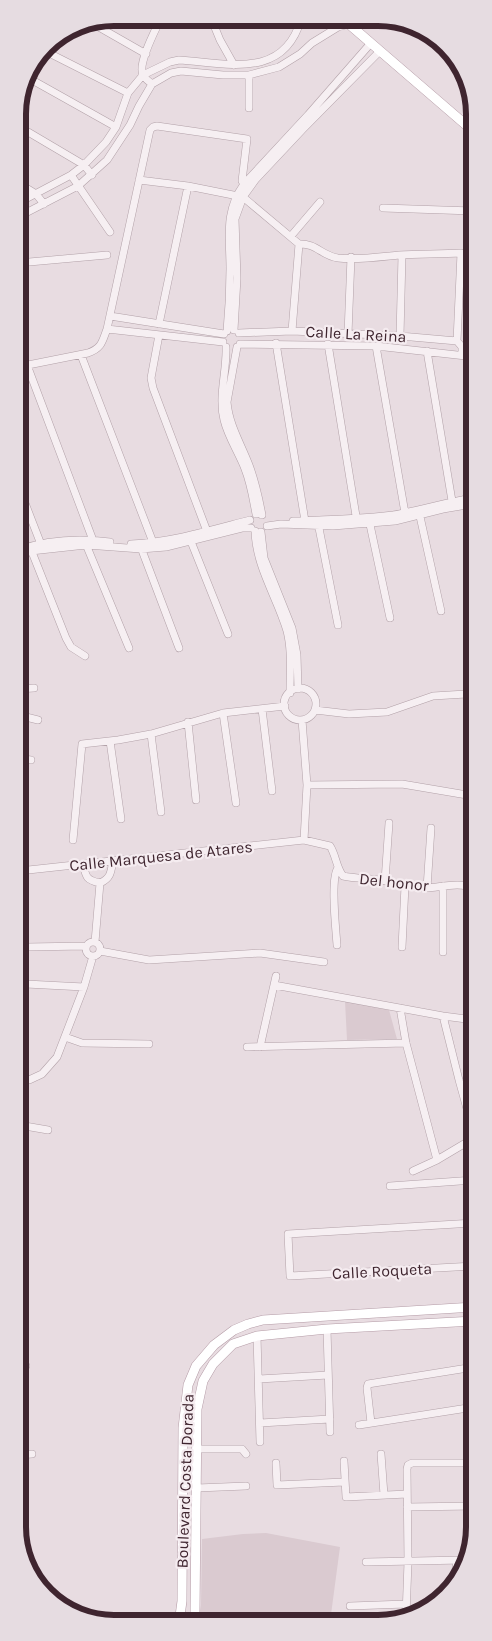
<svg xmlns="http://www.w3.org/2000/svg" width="492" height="1641" font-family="Karla,sans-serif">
<rect width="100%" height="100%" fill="#e8dce1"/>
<path fill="#dacad0" d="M345 1001 389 1010 397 1039 347 1040Z
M266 1533 340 1547 330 1622H198L201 1605 202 1539 243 1534Z"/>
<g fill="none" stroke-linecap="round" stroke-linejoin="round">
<g stroke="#b2a1a8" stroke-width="8">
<path id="minor" d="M211 18 220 40 234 65
M90 22 146 54
M43 50 128 93
M249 75V108
M25 76 116 127
M152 84C149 82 145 78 143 75 137 64 156 29 161 18
M18 126 84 165 92 175
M71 175 110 232
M139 180 188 186 243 197 299 244C316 243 322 256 338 258 358 260 379 257 399 255 419 254 440 254 461 253L457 341
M18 183 36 194 44 204
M18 203 71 175 84 165 106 142 116 127 128 93 143 75 170 62 179 60C227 63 284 80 301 19
M383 208 473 211
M18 217 78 186 107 160 130 125 139 106 152 84 171 73 181 71 223 75H249L279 67 300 54 312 43 338 27 349 24
M291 236 320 202
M18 263 107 255
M110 316 224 334
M159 324 188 186
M107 329 223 342
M234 330 237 278 235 219 243 197 256 179 302 130 380 51
M227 331C229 310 230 290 230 269 230 237 224 212 244 184L308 115 371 43
M292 331 299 244
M239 333 292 331 400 336 457 341 462 347V355
M348 334 351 257
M159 335 151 378 153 388 208 534
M400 336 402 255
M276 343 305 521
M240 344 376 346 466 356 473 355
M328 344 357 522
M376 346 405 513
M226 347C227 371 218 396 224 420 228 437 239 453 245 469 251 484 253 499 256 514
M237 347 227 402C229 425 241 444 249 465 255 481 259 499 262 515
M427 351 452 501
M81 355 154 545
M27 365 94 543
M18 367 88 353C102 348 102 342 107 329L150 130 153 127 157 126 247 139 242 181 244 184
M18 485 42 547
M469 502 473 521
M419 512 441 611
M369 520 390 618
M293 521C327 520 360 519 393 515 420 511 446 502 473 498
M318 523 338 625
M267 526 281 524 333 526 395 521 443 509 473 504
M255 531C256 567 277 597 287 631 292 651 290 672 290 693
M261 532 264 558 292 628 297 655 298 689
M190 539 228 634
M85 542 129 648
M131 544C172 542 211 530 250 520
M140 545 179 648
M30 547 66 638 71 647 85 656
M18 550C47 540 80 538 110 542
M18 556 31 551 86 545 141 549 166 547 242 528H251
M18 667 21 673
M284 704a16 16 0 1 1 32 0a16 16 0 1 1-32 0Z
M18 689 34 688
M262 709 272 791
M315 710 349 714 387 712 433 696 466 694 473 695
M223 713 236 803
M18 715 38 720
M302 720 307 785 304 840
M188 722 196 800
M151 734 161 812
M110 741 121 819
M18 758 31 760
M307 785 402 784 473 796
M18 801 20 802
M73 840 82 744 118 740 151 734 223 713 285 706
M83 864C86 877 86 880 100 883 111 878 111 872 113 860
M19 871 304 840 330 846C336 855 336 867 343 876 357 879 372 878 386 881 400 884 413 888 428 888 441 887 462 881 474 889
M385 881 389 823
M443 886V952
M470 887 473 829
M427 888 431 828
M86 949a7 7 0 1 1 14 0a7 7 0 1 1-14 0Z
M95 942 100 883
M337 945C336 930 330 878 338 868
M27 947 86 946
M402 947 405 886
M100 951 149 960 260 953 324 962
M26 984 84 987
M274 985 443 1016 474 1020
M400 1008 406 1043 437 1160
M443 1016 459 1080 474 1134
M65 1037 82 1043 149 1044
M247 1047 406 1043
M260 1047 276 976
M19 1083 29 1080 42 1074 57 1057 84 987 93 956
M19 1125 48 1130
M413 1171 437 1160 474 1138
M390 1186 474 1180
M474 1223 288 1234 290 1276 474 1266
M327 1329 330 1432
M257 1336 260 1442
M19 1365 26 1366
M259 1379 328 1375
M260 1423 330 1419
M371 1423 367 1388 368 1384 474 1367
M359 1425 474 1407
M196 1449H242L246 1454
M381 1454 384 1495
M19 1455 32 1454
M344 1461 346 1497 407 1494
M276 1463 277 1485 344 1482
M197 1488 246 1486
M407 1507 474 1506
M366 1562 463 1560
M454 1582 457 1561
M350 1606 406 1604
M406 1616 408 1562 407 1469 408 1465 412 1463H474"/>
</g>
<g stroke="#b49ba6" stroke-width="10">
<path id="major" d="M343 19 473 131
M177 1622 180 1616 182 1601 183 1428 188 1385 196 1366 214 1345 234 1330 248 1324 263 1320 474 1307
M192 1622 195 1613 197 1409 203 1381 213 1364 233 1344 257 1336 327 1329 474 1321"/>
</g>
<use href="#minor" stroke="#f6eff2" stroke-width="7"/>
<use href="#major" stroke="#fff" stroke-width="9"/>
</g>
<g text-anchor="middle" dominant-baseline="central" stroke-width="4.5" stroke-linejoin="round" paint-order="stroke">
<g font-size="16" fill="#3f252f" stroke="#f5ecf0">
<text transform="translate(356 334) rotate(3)">Calle La Reina</text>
<text transform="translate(161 856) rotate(-6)">Calle Marquesa de Atares</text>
<text transform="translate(394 882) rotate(6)">Del honor</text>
<text transform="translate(382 1271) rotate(-3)">Calle Roqueta</text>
<text transform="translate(185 1481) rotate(-88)">Boulevard Costa Dorada</text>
</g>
</g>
<path d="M0 0H492V1641H0ZM114 26H378A88 88 0 0 1 466 114V1527A88 88 0 0 1 378 1615H114A88 88 0 0 1 26 1527V114A88 88 0 0 1 114 26Z" fill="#e6dce1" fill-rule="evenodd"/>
<path fill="none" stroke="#3f252f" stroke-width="6" d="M114 26H378A88 88 0 0 1 466 114V1527A88 88 0 0 1 378 1615H114A88 88 0 0 1 26 1527V114A88 88 0 0 1 114 26Z"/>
</svg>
